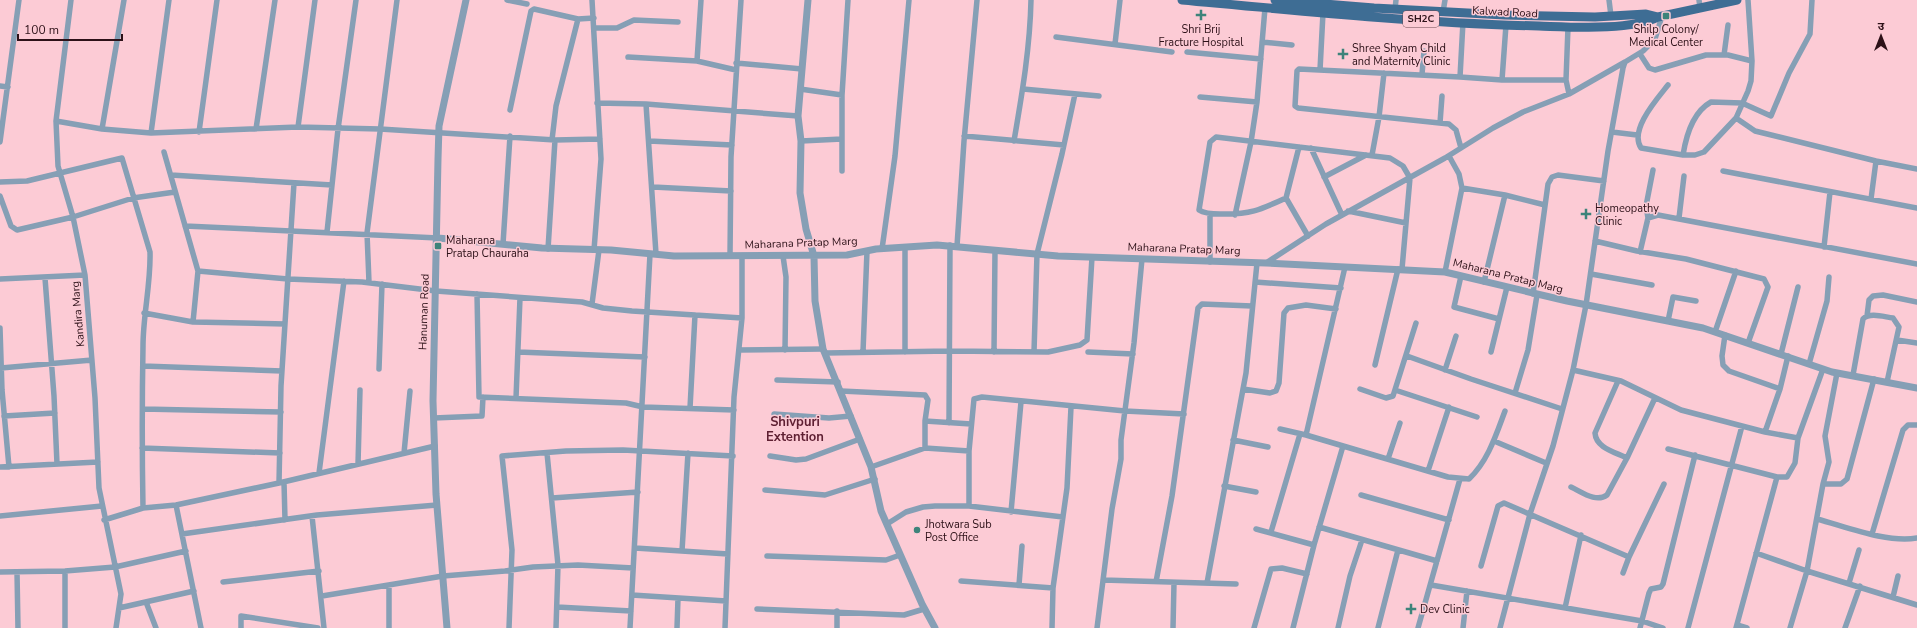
<svg xmlns="http://www.w3.org/2000/svg" width="1917" height="628" font-family="'Nunito Sans','Noto Sans Devanagari',sans-serif">
<rect width="100%" height="100%" fill="#fccbd5"/>
<g fill="none" stroke-linecap="round" stroke-linejoin="round">
<path stroke="#869fb5" stroke-width="5.5" d="M71 0 56 121 58 166 73 217 85 275 95 398 99 488 121 594 116 628
M124 0 102 129 151 133 298 127 380 129 555 140 548 249
M507 0 527 4
M592 0 601 159 594 250
M1609 0 1611 16
M1699 0 1700 8
M1395 9 1396 0
M1443 12 1445 0
M1463 22 1460 77 1502 80H1566L1569 94
M595 28H617L634 20 678 22
M1056 37 1172 52
M1262 42 1292 45
M1115 44 1120 0
M1187 52 1261 59
M1640 54 1649 68 1655 70 1706 55H1728L1752 61
M1724 55 1728 25
M628 57 697 61 736 70
M697 61 701 0
M736 63 802 69
M1320 70 1323 13
M1422 74 1424 51
M1460 77 1299 69 1297 71 1295 106 1298 108 1449 124 1456 130 1461 148
M1502 80 1506 25
M1566 80 1568 27
M1668 85C1657 99 1629 130 1641 148L1683 155H1695L1704 152 1736 118 1748 91 1751 81 1752 61 1748 0
M0 86 8 87
M800 89 842 95
M1023 89 1099 96
M1200 97 1257 102
M597 103 646 104 798 116
M646 104 656 254
M510 110 531 11 534 9 578 19
M1736 118 1755 131 1876 161 1917 169
M56 121 102 129
M1440 123 1442 96
M298 127 315 0
M256 129 275 0
M199 132 217 0
M1612 132 1637 135
M151 133 169 0
M964 136 1064 145
M552 140 556 106 578 19 594 18
M555 140 600 139
M649 141 732 145
M801 141 842 139V95L848 0
M1014 141C1022 94 1030 48 1031 0
M0 142 19 0
M1299 147 1286 198C1260 210 1249 215 1220 214 1213 214 1205 214 1199 210L1210 142 1216 137 1390 158 1403 166 1410 178 1402 269
M1311 148 1342 215
M164 152 198 271 193 322
M1372 155 1379 117 1384 73
M1683 155C1686 136 1693 112 1711 102L1742 103 1771 116 1789 73 1810 34 1812 0
M1449 156 1459 174 1462 188
M842 171V139
M1723 171 1917 208
M171 175 332 185
M1324 177 1366 155
M0 182 27 181 122 158 150 252C151 283 143 315 143 346 142 400 142 454 143 508
M653 187 731 191
M0 196 11 226 17 230 73 217 133 198 175 192
M1286 198 1308 236
M1871 199 1876 161
M1348 211 1406 223
M1210 214V262
M1235 215 1251 142 1257 102 1265 8
M1648 218 1646 206 1653 170
M1679 218 1684 176
M185 226 438 238
M327 232 338 129 356 0
M1595 241 1637 251 1686 259 1764 279 1768 287 1748 343
M503 244 510 136
M957 246 964 141 977 0
M1824 247 1830 192
M882 249 895 156 909 0
M1640 252 1648 218 1658 215 1917 264
M730 256 731 157 741 0
M783 256 786 277 785 350
M1266 263 1326 224 1445 158 1493 128 1523 112 1569 94 1625 62
M198 271 288 279 362 282 436 291 582 302 603 308 632 311 742 318
M1445 272 1462 188 1505 195 1545 205
M1591 274 1652 285
M1461 276 1454 307 1499 319
M45 278 54 396 57 464
M0 279 85 275
M369 282 367 233 397 0
M1255 282 1341 288
M1484 282 1505 195
M477 294 479 397 626 403 643 407 734 410
M1533 294 1548 184 1552 177 1558 175 1604 181
M592 304 599 250
M144 313 193 322 285 324
M1867 316 1869 300 1873 296 1883 295 1917 302
M1668 321 1673 297 1696 301
M0 328 2 390 9 467
M1715 332 1736 271
M1725 335 1722 356 1723 365 1729 371 1780 389
M1897 340 1917 343
M739 350 823 349
M518 352 645 357
M863 352 867 251
M905 352V247
M994 352 995 251
M1034 352 1037 254 1062 154 1075 94
M1088 352 1133 354
M1491 352 1507 287
M826 353 950 351 1048 352 1080 345 1087 340 1092 257
M1781 354 1798 287
M1407 356 1471 379 1562 409
M1809 364 1827 301 1829 277
M1375 365 1398 269
M143 366 282 371
M1 368 92 360
M379 369 382 284
M1445 370 1456 336
M1573 370 1621 381 1681 410 1765 432 1798 438 1823 369
M1853 375 1863 319C1870 312 1884 317 1893 318L1899 327 1887 382
M777 380 838 382
M1618 381 1595 433C1596 448 1615 452 1627 458
M1243 389 1270 393 1276 391 1279 383 1284 313 1288 308 1306 305 1336 309
M1360 389 1386 398 1393 396 1416 323
M1395 390 1477 417
M841 391 925 395 928 400 925 421V448
M1515 393 1528 350 1537 295
M516 398 520 298
M690 408 695 315
M143 409 281 412
M774 414 829 418 851 416
M4 416 55 413
M434 418 482 416 483 397
M925 421 971 424
M949 423 950 245
M1280 429 1306 435 1448 477 1469 479C1488 461 1496 435 1505 411
M1765 432 1780 389 1788 356
M1306 435 1345 267
M1233 440 1268 447
M1494 441 1546 463
M142 448 280 453
M1668 449 1777 477H1787L1795 463 1798 438
M404 453 410 391
M547 453 558 565 556 628
M770 456 796 460 806 459 860 439
M1388 459 1400 423
M358 464 360 390
M0 467 98 462
M871 467 925 448 969 451
M1428 471 1449 407
M319 473 344 281
M284 482 285 520
M279 483 281 386 294 183
M1823 484H1841L1847 479 1874 379
M1224 486 1256 492
M1571 487C1582 492 1596 503 1607 495L1627 458 1655 398
M765 490 825 495 875 479
M1361 495 1449 520
M552 498 638 492
M176 505 201 628
M969 506V451L974 399 982 397 1125 411 1184 414
M1011 512 1021 402
M0 516 102 506
M312 516 324 628
M1817 519C1847 527 1886 543 1917 538
M104 520 143 508 176 505 279 483 435 446
M887 524 906 512 923 507 935 506H969L1063 517
M1319 527 1437 561
M1256 529 1314 545 1343 446
M1271 532 1300 434
M182 534 317 515 437 505
M1872 534 1903 430 1908 425H1917
M635 548 728 554
M682 551 688 453
M1756 553 1807 571 1917 605
M767 556 886 560 900 555
M1481 566 1498 506 1504 503 1629 557 1664 484
M65 571V628
M0 572 65 571 115 567 186 551
M17 572 18 628
M1623 573 1629 557
M1103 580 1236 584
M961 581 1053 588
M223 582 319 571
M1156 582 1172 496 1198 308 1202 304 1252 306
M1207 583 1246 373 1257 263
M1849 583 1859 550
M389 585V628
M1019 585 1022 546
M1431 585 1642 621 1663 628
M632 595 726 601
M322 596 443 576 505 571 533 567 578 565 633 568
M1893 597 1898 576
M146 602 156 628
M557 607 631 611
M119 608 194 591
M1565 608 1581 535
M757 609 904 615 924 609
M1737 625 1747 628
M241 628V616L318 628
M509 628 512 550 502 456 566 451 623 450 733 456
M630 628 650 254
M677 628 678 598
M725 628 734 397 742 318V256
M837 628V611
M1052 628 1053 588 1067 488 1071 407
M1097 628 1112 509 1121 459V440L1134 343 1142 259
M1173 628 1174 583
M1254 628 1271 569 1282 568 1307 574
M1293 628 1314 545
M1338 628 1350 576 1362 540
M1378 628 1398 550
M1418 628 1460 479
M1463 628 1467 591
M1500 628 1530 514 1553 446 1573 370 1586 305 1608 151 1623 68 1625 62 1643 51 1655 39 1662 16
M1640 628 1649 593 1651 589 1661 587 1663 584 1695 455
M1688 628 1742 426
M1736 628 1777 477
M1790 628 1807 571 1823 484 1829 462 1825 436 1837 373
M1845 628 1860 586"/>
<path stroke="#869fb5" stroke-width="7" d="M808 0 798 116 801 141 800 193 806 229 814 256 815 301 823 349 871 467 881 511 922 604 935 628
M438 238 542 248 611 250 674 256 847 255 876 249 937 245 1058 256 1266 263 1445 272 1567 301 1703 328 1832 372 1917 388
M447 628 436 494 433 401 438 159 439 126 466 0"/>
<path stroke="#3e6d94" stroke-width="9" d="M1182 0C1301 11 1420 23 1539 26 1571 27 1630 31 1658 17L1737 0
M1275 0 1374 8 1505 15 1595 17 1646 14 1658 17"/>
</g>
<g fill="#3d837a" stroke="#fccbd5" stroke-width="1.5">
<path d="M1199 9h4v4h4v4h-4v4h-4v-4h-4v-4h4z"/>
<rect x="1662" y="12" width="8" height="8" rx="2"/>
<path d="M1341 48h4v4h4v4h-4v4h-4v-4h-4v-4h4z"/>
<path d="M1584 208h4v4h4v4h-4v4h-4v-4h-4v-4h4z"/>
<rect x="434" y="242" width="8" height="8" rx="2"/>
<circle cx="917" cy="530" r="4"/>
<path d="M1409 603h4v4h4v4h-4v4h-4v-4h-4v-4h4z"/>
</g>
<g text-anchor="middle" dominant-baseline="central" stroke-width="3" stroke-linejoin="round" paint-order="stroke">
<rect fill="#fccbd5" stroke="#6b4951" stroke-width="1" x="1403" y="11" width="36" height="16" rx="3"/>
<g font-size="10" font-weight="bold" fill="#2d1118">
<text x="1421" y="19">SH2C</text>
</g>
<g font-size="11" fill="#2d1118" stroke="#fccbd5">
<text transform="translate(1505 12) rotate(3)">Kalwad Road</text>
<text transform="translate(801 243) rotate(-2)">Maharana Pratap Marg</text>
<text transform="translate(1184 249) rotate(2)">Maharana Pratap Marg</text>
<text transform="translate(1508 276) rotate(14)">Maharana Pratap Marg</text>
<text transform="translate(424 312) rotate(-88)">Hanuman Road</text>
<text transform="translate(78 314) rotate(-95)">Kandira Marg</text>
</g>
<g font-size="11" fill="#2d1118" stroke="#fccbd5" text-anchor="start">
<text x="1201" y="29" text-anchor="middle">Shri Brij<tspan x="1201" dy="13">Fracture Hospital</tspan></text>
<text x="1666" y="29" text-anchor="middle">Shilp Colony/<tspan x="1666" dy="13">Medical Center</tspan></text>
<text x="1352" y="48">Shree Shyam Child<tspan x="1352" dy="13">and Maternity Clinic</tspan></text>
<text x="1595" y="208">Homeopathy<tspan x="1595" dy="13">Clinic</tspan></text>
<text x="446" y="240">Maharana<tspan x="446" dy="13">Pratap Chauraha</tspan></text>
<text x="925" y="524">Jhotwara Sub<tspan x="925" dy="13">Post Office</tspan></text>
<text x="1420" y="609">Dev Clinic</text>
</g>
<g font-size="13" font-weight="bold" fill="#5e1f32" stroke="#fccbd5">
<text x="795" y="422">Shivpuri<tspan x="795" dy="15">Extention</tspan></text>
</g>
</g>
<g transform="translate(1881 36)" stroke="#fccbd5" stroke-width="3" paint-order="stroke">
<path d="M0-3L7 15L0 10L-7 15Z" fill="#2d1118"/>
<text y="-6" font-size="11" font-weight="bold" text-anchor="middle" fill="#2d1118">उ</text>
</g>
<path d="M18 34v6h104v-6" fill="none" stroke="#2d1118" stroke-width="2"/>
<text x="24" y="34" font-size="12" fill="#2d1118" stroke="#fccbd5" stroke-width="3" paint-order="stroke">100 m</text>
</svg>
